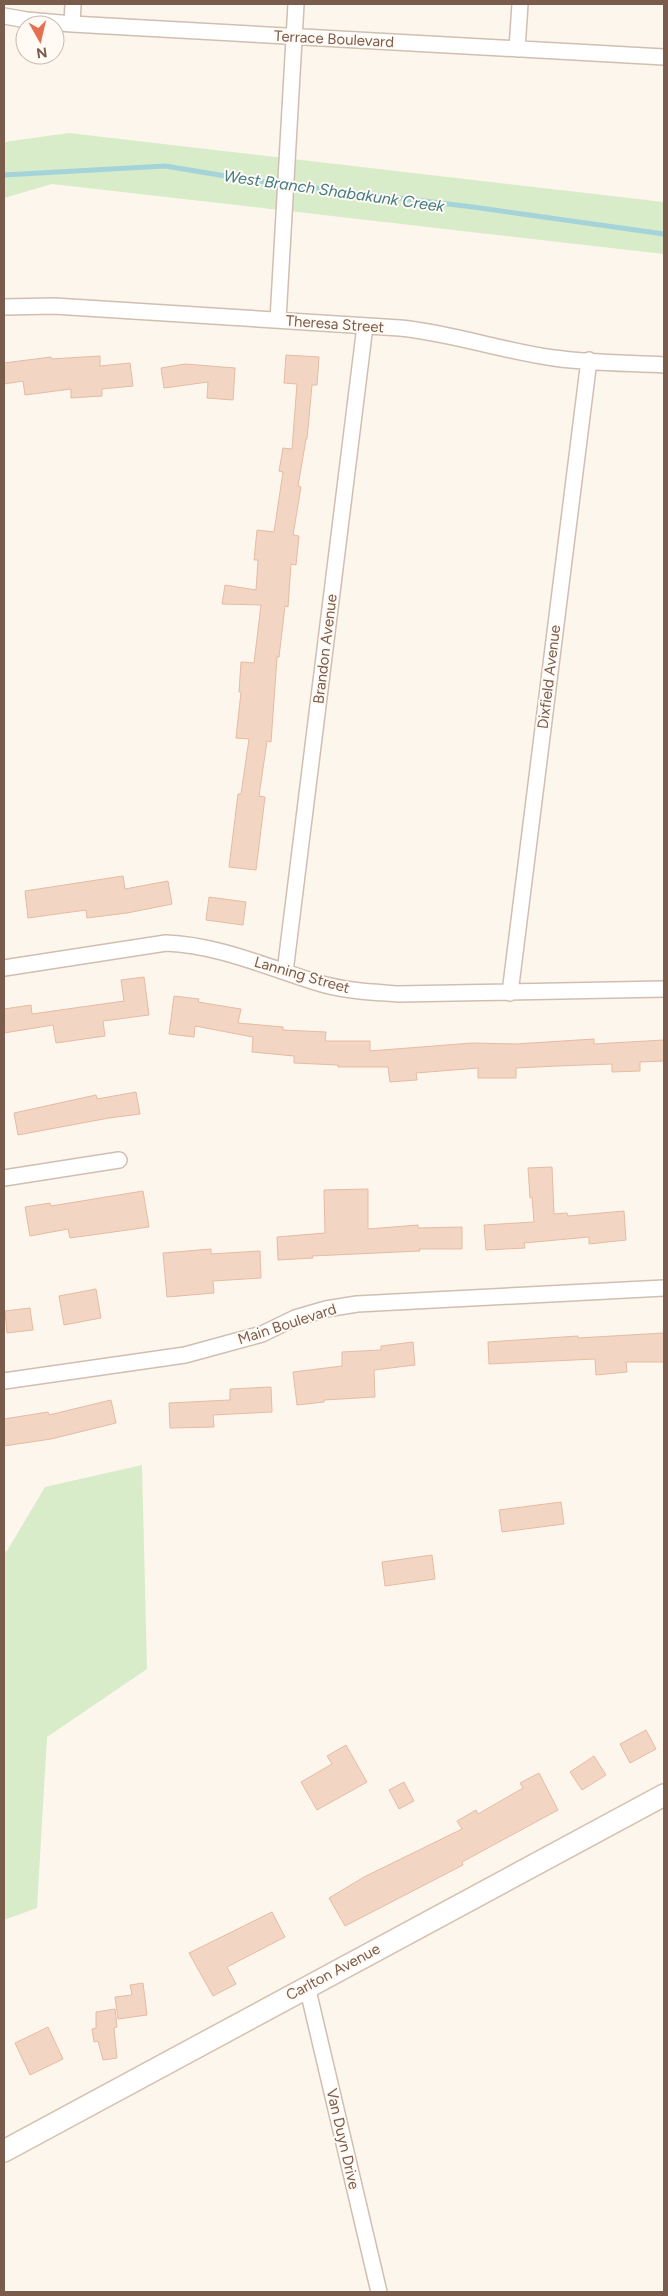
<svg xmlns="http://www.w3.org/2000/svg" width="668" height="2296" font-family="Figtree,sans-serif">
<rect width="100%" height="100%" fill="#fdf6ec"/>
<path fill="#d8ecc9" d="M69 133 664 202V254L52 184 4 198V142Z
M142 1465 147 1669 47 1737 37 1908 4 1920V1552L7 1551 45 1487Z"/>
<g fill="none" stroke-linecap="round" stroke-linejoin="round">
<path stroke="#a5d3da" stroke-width="5" d="M4 175 165 166 250 180 473 207 664 234"/>
</g>
<path fill="#f3d5c3" stroke="#e6bba3" d="M286 355 319 357 317 385H312L307 439H306L298 486 301 487 293 535 299 536 296 565 291 564 288 607 285 606 279 657H277L271 742 267 741 259 796 265 797 256 870 229 867 238 794H241L249 739 236 738 241 692H239L241 662 254 663 261 605 222 604 225 585 256 590 258 560H254L257 530 274 532 283 472 279 471 283 448 292 449 297 384 284 383Z
M100 356V366L130 363 133 386 102 389V396L71 398V389L25 395 23 381 4 384V363L51 357V359Z
M185 364 235 368 233 400 207 398 208 382 164 388 161 368Z
M123 876 125 889 168 881 172 904 127 913 87 918 86 910 28 918 25 891Z
M209 897 246 902 243 925 206 920Z
M144 977 149 1015 103 1021 105 1036 56 1043 53 1025 4 1033V1009L31 1005 32 1014 124 1001 121 980Z
M174 996 199 999 198 1002 241 1009 238 1023 283 1027V1030L326 1032 325 1041H370V1051L472 1043 516 1044 594 1039V1044L664 1040V1061L640 1062V1071L612 1072V1064L556 1066 516 1068V1078H478V1068L416 1073 417 1080 390 1082 388 1067H338V1065L294 1063V1056L252 1052 253 1037 195 1026 194 1037 169 1034Z
M136 1092 140 1114 109 1118 18 1135 14 1113 96 1095 97 1099Z
M552 1167 554 1214 567 1213 568 1216 624 1211 626 1240 589 1244V1237L524 1243 525 1248 486 1250 484 1225 534 1222 532 1197 530 1198 528 1168Z
M368 1189V1229L418 1225V1228L462 1227V1249H419L420 1251 312 1256 313 1258 278 1260 277 1237 325 1233 324 1190Z
M143 1191 149 1227 70 1238 68 1229 30 1236 25 1207 50 1203 51 1206Z
M211 1249V1254L260 1251 261 1278 213 1281 214 1293 167 1297 163 1253Z
M96 1289 101 1318 64 1325 59 1296Z
M30 1308 33 1330 7 1333 5 1311Z
M664 1333V1362H626L627 1372 596 1375 595 1359 489 1364 488 1342 578 1336V1338Z
M413 1342 415 1365 374 1370 375 1397 324 1400V1402L297 1405 293 1372 342 1366V1352L381 1350V1346Z
M271 1387 272 1412 213 1415 214 1427 170 1428 169 1403 230 1400V1389Z
M111 1400 116 1423 51 1439 4 1446V1419L48 1412 49 1415Z
M561 1502 564 1524 502 1532 499 1510Z
M432 1555 435 1579 385 1586 382 1562Z
M646 1730 656 1749 630 1763 620 1744Z
M346 1745 367 1782 317 1810 301 1782 332 1764 327 1756Z
M594 1756 606 1775 582 1790 570 1772Z
M539 1773 558 1810 462 1862 463 1865 345 1926 329 1898 364 1877 462 1829 457 1821 476 1810 478 1814 523 1788 520 1783Z
M404 1782 414 1801 399 1809 389 1790Z
M272 1912 285 1937 227 1967 236 1984 213 1996 189 1953Z
M143 1983 147 2015 118 2019 115 1997 132 1995 130 1985Z
M115 2009 117 2027 114 2028 117 2058 103 2060 98 2041 94 2042 92 2029 96 2028V2012Z
M48 2027 63 2059 30 2075 15 2043Z"/>
<g fill="none" stroke-linecap="round" stroke-linejoin="round">
<g stroke="#d1beb0" stroke-width="18">
<path id="street" d="M4 16 27 20 72 24 664 57
M72 24 73 4
M517 49 520 4
M4 307 54 306 400 328C452 333 502 351 554 358 590 363 628 363 664 365
M278 320 296 4
M4 968 166 943C220 945 271 969 322 984 347 991 373 992 398 994L664 989
M285 972 365 326
M510 993 589 360
M4 1178 119 1160
M4 1381 185 1355 262 1334 295 1318 326 1309 357 1304 664 1288
M307 1986 379 2292"/>
</g>
<g stroke="#d6c0b0" stroke-width="24">
<path id="secondary" d="M4 2151 664 1795"/>
</g>
<use href="#street" stroke="#fff" stroke-width="15"/>
<use href="#secondary" stroke="#fff" stroke-width="21"/>
</g>
<g text-anchor="middle" dominant-baseline="central" stroke-width="4" stroke-linejoin="round" paint-order="stroke">
<g font-size="15" fill="#7a5c4d" stroke="#fffaf3">
<text transform="translate(334 39) rotate(3)">Terrace Boulevard</text>
<text transform="translate(335 324) rotate(4)">Theresa Street</text>
<text transform="translate(325 649) rotate(-83)">Brandon Avenue</text>
<text transform="translate(549 677) rotate(-83)">Dixfield Avenue</text>
<text transform="translate(302 975) rotate(16)">Lanning Street</text>
<text transform="translate(287 1324) rotate(-18)">Main Boulevard</text>
<text transform="translate(333 1972) rotate(-28)">Carlton Avenue</text>
<text transform="translate(343 2139) rotate(77)">Van Duyn Drive</text>
</g>
<g font-size="16" font-style="italic" fill="#437c86" stroke="#fffaf3">
<text transform="translate(334 191) rotate(8)">West Branch Shabakunk Creek</text>
</g>
</g>
<rect width="668" height="2296" fill="none" stroke="#7a5c4d" stroke-width="10"/>
<g transform="translate(40 40) rotate(172)"><circle r="24" fill="#fffaf3" stroke="#cabbb1"/>
<path d="M0-4L9 19L0 12L-9 19Z" fill="#e76f51"/>
<text y="-8" font-size="14" font-weight="bold" text-anchor="middle" fill="#7a5c4d">N</text>
</g>
</svg>
